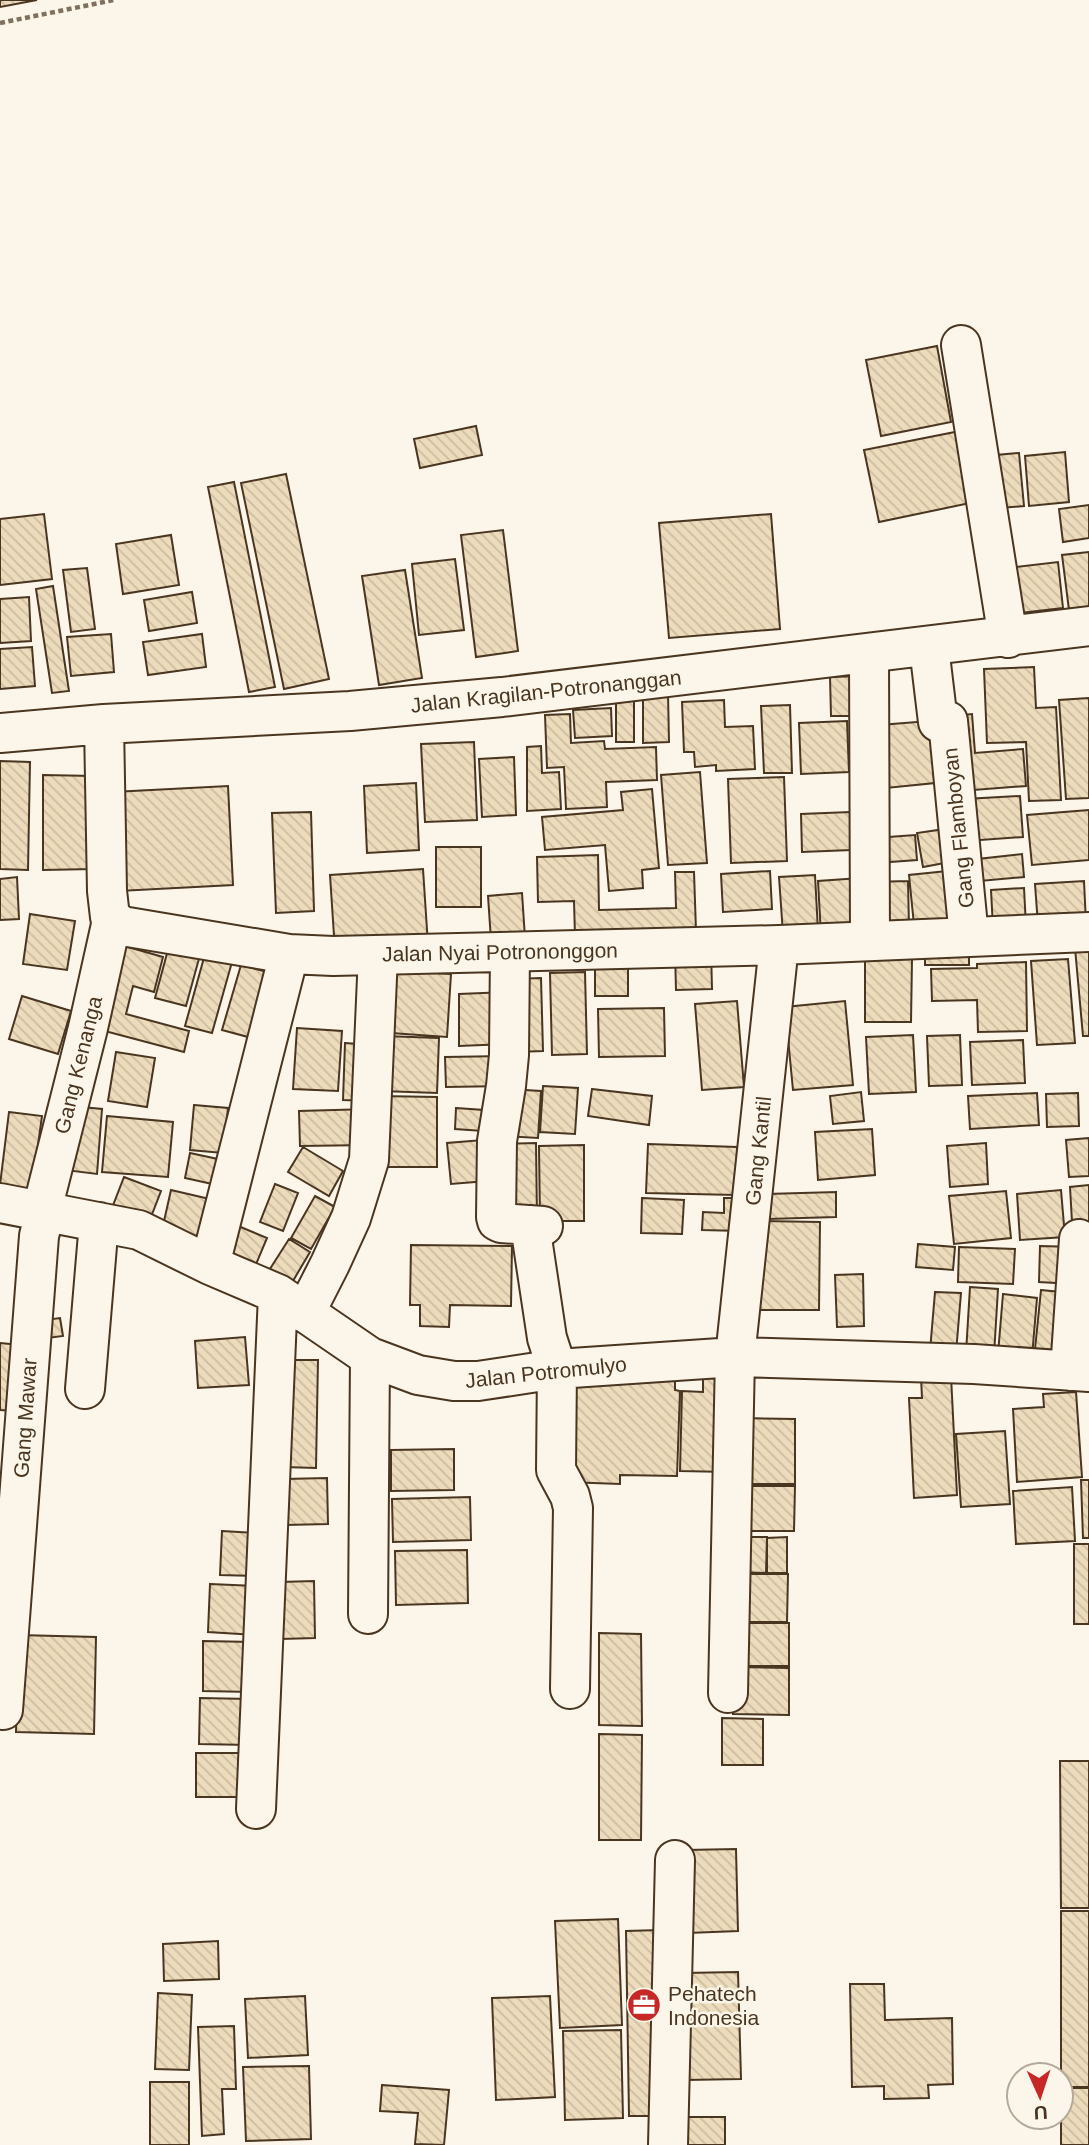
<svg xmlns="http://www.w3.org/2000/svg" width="1089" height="2145" font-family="Helvetica,sans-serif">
<defs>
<pattern id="building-back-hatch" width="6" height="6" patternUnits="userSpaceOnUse" patternTransform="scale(1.75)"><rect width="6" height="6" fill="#ecdcbc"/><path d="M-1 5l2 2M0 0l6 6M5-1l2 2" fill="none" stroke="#ccbda1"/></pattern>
</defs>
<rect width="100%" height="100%" fill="#fbf6e9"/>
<path fill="url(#building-back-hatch)" stroke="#4a3520" stroke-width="2" d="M0 0H37L0 7Z
M937 346 951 422 881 436 866 360Z
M476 426 482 455 420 468 414 439Z
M955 432 970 503 879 522 864 450Z
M1065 452 1069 502 1029 506 1025 456Z
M1019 453 1024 506 1000 508 996 455Z
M286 474 329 679 284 689 241 483Z
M234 482 275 687 249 692 208 487Z
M1089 505V538L1063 542 1059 509Z
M44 514 52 579 0 585V519Z
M771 514 780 629 669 638 659 523Z
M503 530 518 651 476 657 461 535Z
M171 535 179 585 123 594 116 544Z
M1089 552V616L1070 618 1062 555Z
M455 559 464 630 419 635 412 564Z
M1058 562 1063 608 1020 613 1015 567Z
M87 568 95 629 71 632 63 570Z
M405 570 422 678 379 685 362 576Z
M53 586 69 691 52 693 36 589Z
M192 592 197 623 149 631 144 600Z
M29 597 31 641 0 643V599Z
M111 634 114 672 71 676 67 637Z
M202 634 206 667 148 675 143 642Z
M32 647 35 686 0 689V649Z
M1034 667 1036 708 1056 707 1061 800 1029 801 1026 742 987 743 984 669Z
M861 676V716H831L830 677Z
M668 693 669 742 643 743V694Z
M616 696H634V742H616Z
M1089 698V798L1066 799 1059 700Z
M724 700 725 727 753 726 755 769 716 771V765L695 767 694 752H684L682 702Z
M790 705 792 773H764L761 706Z
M611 708 612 736 575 738 573 710Z
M570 714 571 743 604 741 605 749 656 747 657 780 606 782 607 807 566 809 564 767 547 768 545 715Z
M972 714 975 753 1023 749 1026 786 961 791 953 716Z
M847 721 849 772 801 774 799 723Z
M929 721 935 783 886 788 880 725Z
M474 742 477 820 425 822 421 744Z
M541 746 542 773 559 772 561 809 527 811V747Z
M514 757 516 815 482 817 479 759Z
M0 761 30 762 28 870 0 869Z
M700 772 707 863 668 865 661 775Z
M43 775 94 776 93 869 43 870Z
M784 777 787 861 731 863 728 779Z
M416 783 419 850 367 853 364 786Z
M228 786 233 885 119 891 113 792Z
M652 789 659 868 642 870 643 888 609 891 605 845 545 850 542 817 623 810 621 792Z
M1020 796 1023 837 967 841 965 799Z
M1089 810V860L1032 865 1027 815Z
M311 812 314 911 276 913 272 813Z
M850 812 851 850 802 852 801 814Z
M945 829 950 862 923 867 917 833Z
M915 835 917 860 877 863 875 838Z
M436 847H481V907H436Z
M1022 854 1024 877 980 881 978 859Z
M598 855 599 910 676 908 675 872H694L696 931 575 936 574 901 538 902 537 857Z
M423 869 428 945 335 951 330 875Z
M770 871 772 909 723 912 721 874Z
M947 871 966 932 914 925 909 875Z
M815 875 818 931 783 934 779 877Z
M17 877 19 919 0 920V879Z
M860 878 864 933 821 935 818 881Z
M908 881 909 927 871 928V882Z
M1084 881 1086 923 1038 925 1035 884Z
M1024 888 1026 926 993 928 991 890Z
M522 893 525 938 491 940 488 896Z
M30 914 75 921 67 970 23 964Z
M114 943 163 957 154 992 133 986 126 1014 189 1031 184 1052 101 1030Z
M169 946 200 955 186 1006 155 998Z
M969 947V965H925V948Z
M1089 947V1036H1083L1075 948Z
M711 949 712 989 676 990 675 951Z
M205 954 232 962 212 1033 185 1026Z
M595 954H628V996H595Z
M865 959H912L911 1022H865Z
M1068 959 1075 1043 1037 1045 1031 961Z
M1026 962 1027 1031 978 1032 977 1000 932 1001 931 969 977 968V964Z
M241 965 282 976 263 1041 222 1030Z
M381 970 451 974 447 1037 377 1032Z
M585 972 587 1054 552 1055 550 973Z
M541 978 543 1051 515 1052 513 979Z
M507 992V1044L459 1046V994Z
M22 996 71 1011 58 1054 9 1039Z
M737 1001 744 1087 702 1090 695 1004Z
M845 1001 853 1085 793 1090 785 1007Z
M664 1008 665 1056 599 1057 598 1009Z
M297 1028 342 1031 338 1091 293 1089Z
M913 1035 916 1092 869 1094 866 1037Z
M960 1035 962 1085 929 1086 927 1036Z
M384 1036 439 1038 437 1093 382 1091Z
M1023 1040 1025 1083 972 1085 970 1042Z
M345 1043 372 1045 369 1101 343 1100Z
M116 1052 155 1058 147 1107 108 1101Z
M505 1056 506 1086 446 1087 445 1057Z
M543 1086 578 1088 575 1134 540 1132Z
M508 1089 541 1091 538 1138 505 1136Z
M592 1089 652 1096 649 1125 588 1116Z
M861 1092 864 1121 833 1124 830 1096Z
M1037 1093 1039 1125 970 1129 968 1096Z
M1078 1093 1079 1126 1047 1127 1046 1094Z
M379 1096 437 1097V1167H379Z
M194 1105 228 1108 223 1153 190 1150Z
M71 1106 102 1109 97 1174 65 1170Z
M456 1108 484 1110 483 1131 455 1129Z
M370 1109V1145L300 1146 299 1111Z
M9 1112 42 1116 32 1189 0 1185Z
M107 1116 173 1122 168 1177 102 1172Z
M872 1129 875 1175 818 1180 815 1132Z
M1089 1138V1176L1069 1177 1066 1140Z
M483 1140 487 1181 451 1184 447 1143Z
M536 1143 537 1219H498L497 1144Z
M986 1143 988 1184 950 1187 947 1146Z
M648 1144 737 1147 736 1195 646 1193Z
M584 1145V1221H540L539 1146Z
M303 1147 343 1171 329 1196 288 1172Z
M190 1153 232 1162 226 1187 185 1178Z
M124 1177 161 1191 149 1222 112 1208Z
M275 1184 298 1193 283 1231 260 1222Z
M1089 1185V1221L1072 1222 1070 1187Z
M171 1190 214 1200 203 1249 160 1239Z
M1061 1190 1065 1237 1020 1240 1017 1194Z
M1006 1191 1011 1238 954 1244 949 1196Z
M836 1192V1217L768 1219 767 1194Z
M315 1196 335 1207 311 1249 291 1238Z
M642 1198 684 1200 682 1234 641 1233Z
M724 1198H742L741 1231 702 1230 703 1212 724 1213Z
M754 1221 820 1222 819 1310H754Z
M231 1223 267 1238 254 1269 218 1254Z
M289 1239 310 1252 290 1286 268 1272Z
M918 1244 955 1247 953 1270 916 1267Z
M411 1245 512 1246 511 1306 450 1305 449 1327 420 1326V1305H410Z
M1040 1246 1075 1247 1073 1284 1039 1282Z
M959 1247 1015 1249 1013 1284 958 1282Z
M863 1274 864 1326 837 1327 835 1275Z
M970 1287 998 1289 994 1355 966 1353Z
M1041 1290 1071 1293 1065 1362 1034 1359Z
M935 1292 961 1293 956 1353 930 1351Z
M1003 1294 1037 1298 1032 1357 998 1354Z
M60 1318 63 1336 40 1339 37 1321Z
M245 1337 249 1385 198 1388 195 1341Z
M0 1343 20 1345 14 1411 0 1410Z
M285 1360H318L316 1468 284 1467Z
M703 1369 731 1370 728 1472 680 1471 682 1391 703 1392Z
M578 1372 675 1376V1390L680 1391 677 1476 620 1475V1484L566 1482 570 1387H578Z
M951 1376 957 1495 914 1498 909 1398H922L921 1377Z
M1076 1392 1082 1477 1017 1482 1013 1409 1044 1407 1043 1394Z
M742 1418 795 1419V1484H742Z
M1005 1431 1010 1504 961 1507 956 1434Z
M454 1449V1490L391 1491V1450Z
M327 1478 328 1524 285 1525V1479Z
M1081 1480H1089V1538H1083Z
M742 1486H795L794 1531H741Z
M1072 1487 1075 1541 1016 1544 1013 1491Z
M470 1497 471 1540 393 1542 392 1499Z
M222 1531 258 1533 256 1576 220 1575Z
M736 1537H767L766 1573 736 1572Z
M787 1537V1573H767V1538Z
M1074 1544H1089V1624H1074Z
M467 1550 468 1603 396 1605 395 1551Z
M735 1574H788L787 1622H734Z
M314 1581 315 1638 281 1639 280 1582Z
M210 1584 258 1586 256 1635 208 1632Z
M734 1623H789V1666H734Z
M599 1633 641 1634 642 1726 599 1725Z
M18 1635 96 1637 94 1734 16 1732Z
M203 1641 253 1642 252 1692 203 1691Z
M734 1667 789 1668V1715L733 1714Z
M200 1698 250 1699 249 1745 199 1744Z
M722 1718 763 1719V1765H722Z
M599 1734 642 1735 641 1840H599Z
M196 1753H250V1797H196Z
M1060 1761H1089V1908H1061Z
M736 1849 738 1931 688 1933 686 1850Z
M1061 1911H1089V2087H1061Z
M618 1919 622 2025 560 2028 555 1921Z
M660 1930 663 2080H650V2116H629L626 1931Z
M218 1941 219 1979 164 1981 163 1944Z
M738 1972 741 2079 686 2080 684 1973Z
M850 1984H884L885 2020 952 2018 953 2084 928 2085 929 2098 884 2099V2086L852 2087Z
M158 1993 192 1995 189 2070 155 2069Z
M305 1996 308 2055 248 2058 245 1999Z
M550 1996 555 2097 496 2100 492 1998Z
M234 2026 236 2089H222L224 2134 202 2136 198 2027Z
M621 2030 623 2118 565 2120 563 2031Z
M309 2066 311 2139 246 2141 243 2067Z
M150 2082H189V2145H150Z
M382 2085 449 2090 444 2145 415 2144 418 2113 380 2111Z
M1061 2088H1089V2145H1061Z
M682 2117H725V2145H682Z"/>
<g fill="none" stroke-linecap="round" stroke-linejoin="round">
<g stroke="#4a3520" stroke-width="42">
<path id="minor" d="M961 345 1008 638
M929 647 938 722 948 721 969 937
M869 654 870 941
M104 724 107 891 110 917 122 926 289 954 333 956 779 945 1089 932
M0 733 104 724 350 711 502 697 1089 626
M510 952 509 1055 506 1086 497 1141 496 1217 497 1221 501 1223 543 1226
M0 1203 139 1230 210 1265 278 1294 370 1357 418 1375 454 1381H478L557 1369 735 1357 974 1364 1089 1372
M42 1210 88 1028 112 920
M530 1225 547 1338 557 1369 556 1470 570 1496 573 1508 570 1689
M210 1265 289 954
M305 1313 330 1264 351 1218 369 1160 378 955
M1070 1371 1079 1239
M85 1389 99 1222
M368 1614 370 1357
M728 1693 735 1357 779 945
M3 1710 39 1236 45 1211
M256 1809 278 1294
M668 2145 675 1860"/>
</g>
<path stroke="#7f6f5c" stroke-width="4.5" stroke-dasharray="5 3.5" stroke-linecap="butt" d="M0 23 114 0"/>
<use href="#minor" stroke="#fbf6e9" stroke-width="38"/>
</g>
<defs>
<g id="office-disc" transform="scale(1.75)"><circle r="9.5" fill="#c62828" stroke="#fbf6e9"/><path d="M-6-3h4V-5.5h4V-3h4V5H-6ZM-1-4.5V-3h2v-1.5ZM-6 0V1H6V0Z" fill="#fff"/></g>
</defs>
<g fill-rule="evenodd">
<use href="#office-disc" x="644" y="2005"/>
</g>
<g text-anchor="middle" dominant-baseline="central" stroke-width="5" stroke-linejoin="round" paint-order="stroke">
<g font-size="21" fill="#4a3520" stroke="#fbf6e9">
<text transform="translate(546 691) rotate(-6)">Jalan Kragilan-Potronanggan</text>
<text transform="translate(958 828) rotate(-96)">Gang Flamboyan</text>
<text transform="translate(500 952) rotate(-1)">Jalan Nyai Potrononggon</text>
<text transform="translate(78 1065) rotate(-76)">Gang Kenanga</text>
<text transform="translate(758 1151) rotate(-84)">Gang Kantil</text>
<text transform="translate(546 1372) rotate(-6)">Jalan Potromulyo</text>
<text transform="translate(25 1418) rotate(-86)">Gang Mawar</text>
</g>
<g font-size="21" fill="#4a3520" stroke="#fbf6e9" text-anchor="start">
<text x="668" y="1993">Pehatech<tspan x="668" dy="24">Indonesia</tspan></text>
</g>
</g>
<g transform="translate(1040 2096) rotate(177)"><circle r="33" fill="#fbf6e9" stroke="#b4a999" stroke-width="2"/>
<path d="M0-5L12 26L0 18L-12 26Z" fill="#c62828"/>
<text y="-10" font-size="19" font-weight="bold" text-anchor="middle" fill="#4a3520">U</text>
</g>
</svg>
